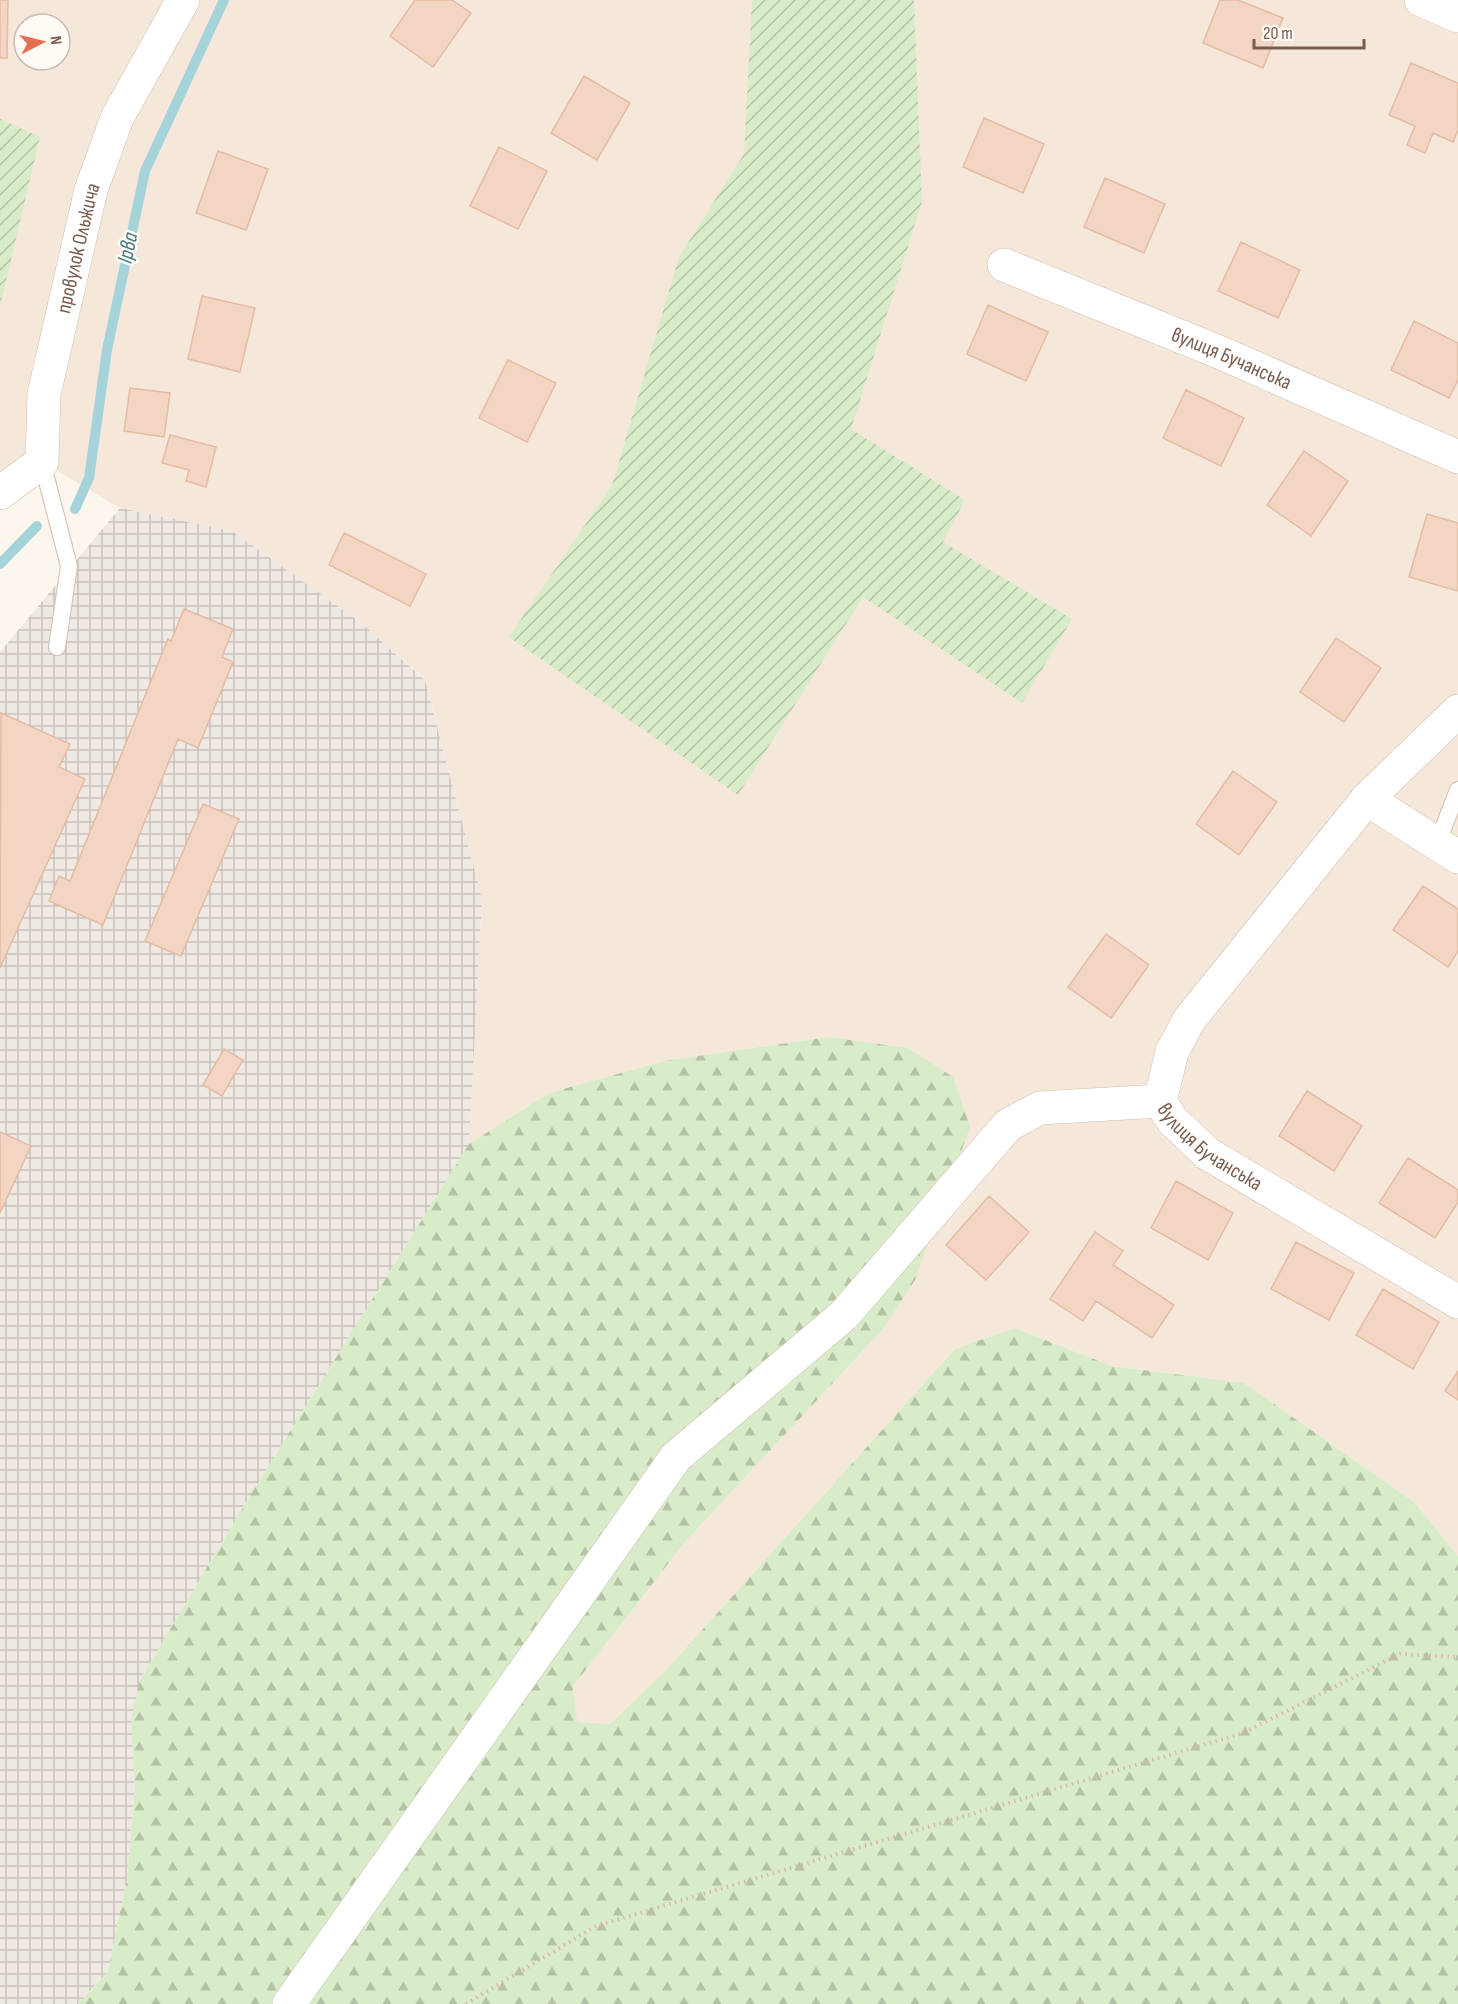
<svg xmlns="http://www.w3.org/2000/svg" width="1458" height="2004" font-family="'Sofia Sans Condensed',sans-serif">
<defs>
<pattern id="industrial-grid" width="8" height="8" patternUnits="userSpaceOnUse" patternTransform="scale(1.5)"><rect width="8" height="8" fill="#efe9e4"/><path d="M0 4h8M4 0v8" fill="none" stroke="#c7c0bb"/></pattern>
<pattern id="forest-firs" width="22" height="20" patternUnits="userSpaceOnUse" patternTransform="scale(1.5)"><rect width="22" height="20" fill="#d8ecc9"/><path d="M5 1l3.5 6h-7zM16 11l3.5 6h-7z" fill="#b4c2a5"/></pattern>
<pattern id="garden-furrows" width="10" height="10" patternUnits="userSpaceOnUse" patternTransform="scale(1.5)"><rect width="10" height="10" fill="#d8ecc9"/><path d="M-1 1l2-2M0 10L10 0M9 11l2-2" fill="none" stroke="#b4c2a5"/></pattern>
</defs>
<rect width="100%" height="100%" fill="#fdf6ec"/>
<path fill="#f5e8da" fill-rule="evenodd" d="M0 0H1458V1556L1414 1502 1244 1383 1112 1366 1015 1328 955 1349 666 1670 610 1724 576 1722 573 1686 685 1542 883 1329 828 1037 664 1061 549 1093 469 1144 482 899 425 679 360 622 232 531 120 508 42 462 0 493ZM24 24H60V60H24Z"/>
<path fill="url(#industrial-grid)" d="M120 508 232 531 360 622 425 680 482 899 469 1144 246 1502 140 1680 132 1722 135 1788 127 1879 108 1971 78 2004H0V652Z"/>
<path fill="url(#forest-firs)" d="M828 1037 908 1048 953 1077 970 1127 915 1280 883 1329 685 1542 573 1686 577 1722 610 1724 666 1670 955 1349 1015 1328 1112 1366 1244 1383 1414 1502 1458 1556V2004H78L108 1971 127 1879 135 1788 131 1722 140 1680 246 1502 469 1144 549 1093 664 1061Z"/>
<path fill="url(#garden-furrows)" d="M752 0H914L922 202 851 429 965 500 943 542 1072 619 1022 703 863 597 738 795 509 637 612 485 679 257 744 154Z
M0 119 40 137 0 306Z"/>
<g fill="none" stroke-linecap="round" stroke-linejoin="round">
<path stroke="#a5d3da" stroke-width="10" d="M75 509 89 478 107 350 145 171 224 0
M0 564 37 526"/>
</g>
<path fill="#f3d5c3" stroke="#e6bba3" stroke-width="1.5" d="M0 0H8L7 58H0Z
M415 0H452L471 13 433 67 390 36Z
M1220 0H1238L1283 18 1263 68 1203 43Z
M1411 63 1458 83V130L1453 142 1433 133 1425 153 1407 145 1415 126 1389 115Z
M584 76 630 103 597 160 551 133Z
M984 118 1044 144 1023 193 963 167Z
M499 147 547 171 518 229 470 206Z
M218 151 268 169 246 230 196 213Z
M1105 178 1165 204 1144 253 1084 227Z
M1241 242 1300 270 1278 318 1218 291Z
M202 296 255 308 240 372 188 359Z
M988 305 1048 332 1026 381 967 354Z
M1414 321 1458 343V380L1449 398 1391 370Z
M508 360 556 383 527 442 479 418Z
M130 388 170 393 164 437 124 431Z
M1186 390 1244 418 1221 466 1163 438Z
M170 435 216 447 206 487 186 481 189 470 162 463Z
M1304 451 1348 481 1311 536 1267 505Z
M1427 514 1458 523V591L1409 577Z
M344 533 426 574 410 606 329 565Z
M184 609 233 629 222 657 233 662 198 748 178 739 103 925 49 901 59 876 70 881 168 639 171 641Z
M1336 638 1381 668 1344 722 1300 692Z
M1 713 70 744 59 767 85 779 0 968Z
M1233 771 1277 802 1239 855 1196 824Z
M203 804 239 819 181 956 145 941Z
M1423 886 1458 909V951L1448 967 1393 930Z
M1106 934 1149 965 1111 1018 1068 987Z
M224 1049 243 1060 222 1096 203 1085Z
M1307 1091 1362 1126 1334 1171 1279 1136Z
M0 1132 31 1146 0 1213Z
M1408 1158 1458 1190V1202L1435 1238 1379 1203Z
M1176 1181 1233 1213 1208 1260 1151 1228Z
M989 1196 1029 1232 986 1280 946 1245Z
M1095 1232 1123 1251 1113 1265 1174 1305 1152 1338 1096 1301 1083 1321 1050 1299Z
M1296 1242 1354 1273 1329 1320 1271 1289Z
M1383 1289 1439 1322 1413 1369 1356 1335Z
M1458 1371V1400L1445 1391Z"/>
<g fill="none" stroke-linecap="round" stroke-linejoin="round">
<g stroke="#d1beb0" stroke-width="18">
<path id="service" d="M42 462 69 566 57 647
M1437 844 1458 790"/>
</g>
<g stroke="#d1beb0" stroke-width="34">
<g id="minor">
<path d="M1421 0 1458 16"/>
<path id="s1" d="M1004 265 1219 352 1458 457"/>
<path id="s2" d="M0 493 42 462 44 394 91 190 117 118 183 0"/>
<path id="s3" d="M1458 711 1367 799 1189 1020 1172 1052 1160 1101 1172 1120 1208 1154 1458 1302"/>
<path d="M1367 799 1458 857"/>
<path d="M289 2004 676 1457 844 1315 1008 1125 1040 1108 1160 1101"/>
</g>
</g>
<path stroke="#d9b8a5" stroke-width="4" stroke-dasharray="1.5 4.5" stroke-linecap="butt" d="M466 2004 596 1926 1243 1733 1400 1654 1458 1657"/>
<use href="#service" stroke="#fff" stroke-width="16"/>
<use href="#minor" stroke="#fff" stroke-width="33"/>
</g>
<g text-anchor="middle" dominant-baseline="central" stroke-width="5" stroke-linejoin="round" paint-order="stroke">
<g font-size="21" fill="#7a5c4d" stroke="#fffaf3">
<text stroke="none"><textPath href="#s2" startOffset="270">провулок Ольжича</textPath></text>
<text stroke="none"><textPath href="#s1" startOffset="246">вулиця Бучанська</textPath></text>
<text stroke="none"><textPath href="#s3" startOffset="566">вулиця Бучанська</textPath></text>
</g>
<g font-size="22" font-style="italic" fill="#437c86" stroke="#fffaf3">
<text transform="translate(128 248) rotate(-78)">Ірва</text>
</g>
</g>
<g transform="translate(42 42) rotate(83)"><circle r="28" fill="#fffaf3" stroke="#cabbb1" stroke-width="1.5"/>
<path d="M0-4.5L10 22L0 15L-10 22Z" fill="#e76f51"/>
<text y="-9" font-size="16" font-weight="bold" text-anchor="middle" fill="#7a5c4d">N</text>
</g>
<path d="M1254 39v9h110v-9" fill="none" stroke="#7a5c4d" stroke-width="3"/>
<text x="1263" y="39" font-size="18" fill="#7a5c4d" stroke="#fffaf3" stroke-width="4.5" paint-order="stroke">20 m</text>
</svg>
